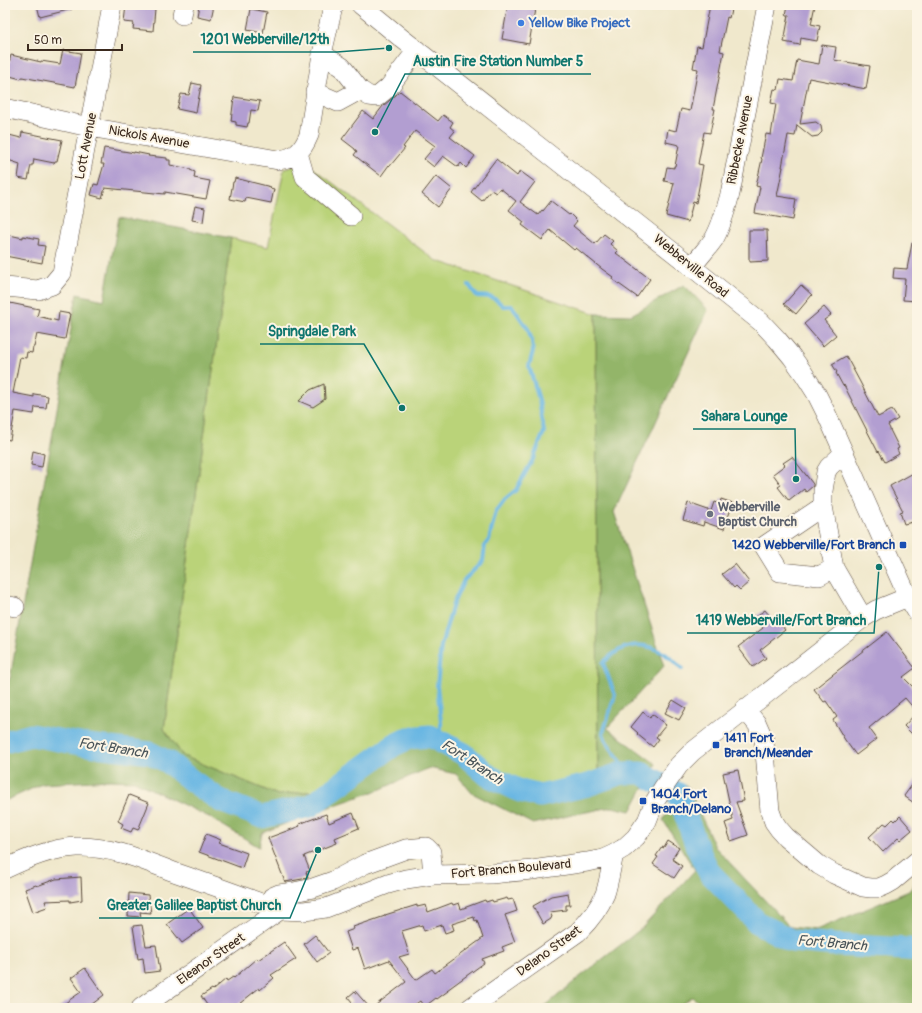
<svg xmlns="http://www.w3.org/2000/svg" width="922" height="1013" font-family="Pangolin,sans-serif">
<rect width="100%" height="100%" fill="#fcf5e5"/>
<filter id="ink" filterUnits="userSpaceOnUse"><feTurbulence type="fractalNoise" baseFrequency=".025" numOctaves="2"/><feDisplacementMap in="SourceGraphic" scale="8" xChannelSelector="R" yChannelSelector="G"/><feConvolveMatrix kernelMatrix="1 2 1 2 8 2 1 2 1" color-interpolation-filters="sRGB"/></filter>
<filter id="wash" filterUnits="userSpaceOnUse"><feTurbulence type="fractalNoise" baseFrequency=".012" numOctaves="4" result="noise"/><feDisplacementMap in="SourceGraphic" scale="16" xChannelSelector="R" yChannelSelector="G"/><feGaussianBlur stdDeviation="0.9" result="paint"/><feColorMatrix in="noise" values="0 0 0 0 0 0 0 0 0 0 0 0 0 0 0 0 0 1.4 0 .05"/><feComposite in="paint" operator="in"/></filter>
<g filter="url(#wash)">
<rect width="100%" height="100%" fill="#f0e8cc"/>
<path fill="#bad379" stroke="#7a7e4c" d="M306 163 435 260 596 314 598 780 540 793 503 784 456 739 403 730 315 791 278 795 183 756 164 729 231 238 268 247 284 169Z"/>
<path fill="#93b569" stroke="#677044" d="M119 217 231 238 164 729 183 756 278 795 315 791 403 730 456 739 503 784 540 793 598 780 596 314 631 315 684 285 708 310 614 512 664 666 607 728 656 764 631 811 612 807 576 814 533 824 472 793 456 774 429 768 381 789 312 813 262 833 259 847 207 816 134 781 110 780 42 784 5 801V681L10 679 77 294 104 300Z
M685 785 688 787 715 847 790 927 816 930 909 891 917 881V1008H707L692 997 677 1008H543L581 976 642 928 695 870 663 820Z"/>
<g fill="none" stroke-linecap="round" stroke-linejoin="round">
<path stroke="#6ab7e3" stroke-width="4" d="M441 742V722L437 686 441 646 453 604 464 580 483 561 485 545 489 540 496 511 505 499 516 490 533 459 544 432 539 400 529 366 533 351 532 341 528 329 512 306H503C494 296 491 297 477 296L469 285
M629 773 606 741 603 733 615 695 603 663C622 643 641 640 665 654 671 658 677 664 682 669
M284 1008H285"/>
<path stroke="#6ab7e3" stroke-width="23" d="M5 742 31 735 80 744 150 753 168 762 192 781 221 801 262 817 310 806 394 745 409 738 430 736 464 754 489 776 520 791 540 796 588 785 622 773H642L678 794 697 847 709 872 758 923 792 941 835 945 907 949 917 950"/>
</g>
<g id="blocks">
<path fill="#b29ed1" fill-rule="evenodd" d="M37 5H72V9L40 17Z
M126 5 155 9 153 31 133 29 134 23 124 22Z
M199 5H214L211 19 197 16Z
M508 5H514L535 9 529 44 502 39Z
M710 5H732L729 18 727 17 720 51 724 52 713 109H715L710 133 704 132 698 164 703 165 696 203 693 202 688 222 666 216 674 183 664 181 667 167 674 168V166H675L679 145 666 142 668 129 676 131 681 109 690 111 698 69 693 68 697 46 702 47Z
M788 5H815L811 24 820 26 817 41 801 38 800 45 784 42 789 15H786Z
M251 9 267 12 263 33 247 30Z
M822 45 836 47 834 60 870 66 866 89 809 78 800 124 816 122 821 126 822 132 818 136 812 137 797 125 795 136 788 135 782 167H783L777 196 796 199 793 220 755 213 760 187 756 186 762 159 761 158 766 134 771 135 776 104 771 103 774 89 778 90 780 79 793 81 797 60 819 64Z
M63 50 81 53 75 87 22 77 21 79 6 75 11 55 41 62V61L60 64Z
M192 83 201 85 196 113 177 109 181 94 189 95Z
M400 91 438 121 443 115 453 122 450 127 455 131 450 137 475 156 466 168 461 163 458 167 443 156 434 167 424 159 435 146 415 131 403 147 405 148 390 166 389 165 381 176 354 155 357 151 355 150V149L342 139 363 111 373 119 383 106 396 95Z
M234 97 260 101 258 111 251 110 249 123H248L247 127 236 125V122L231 121Z
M22 132 62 140 57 161H55L54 163 34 159 33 165H31L28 180 18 178 20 164 5 159V134L21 138Z
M104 148 129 152 134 153V152L149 155 148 156 167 158V160H170V165L190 169V170L195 172 194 178 210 181 206 199 165 192V194L105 188 102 198 91 195 94 184 98 185 104 164H101Z
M496 159 517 176 520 171 535 182 520 202 538 215 542 210 543 211 551 201 569 215 570 214 577 221 573 226 595 244 604 234 613 241 610 244 618 251 616 253 650 279 637 297 612 279 613 277 602 269 576 248 574 250 550 230 542 240 522 225 524 222 509 210 516 201 500 188 496 193 491 190 482 201 471 192Z
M436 176 452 189 438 207 422 194Z
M235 178 271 187 270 188 274 189 271 203 246 198 245 202 230 199 233 182H234Z
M195 206 205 208 203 222 192 220Z
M749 230H767L768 261 750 262V260H749Z
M5 234 23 238V236L39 239 38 245 45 246 42 263 5 256Z
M912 243H917V301L903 300 905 279 893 278 894 268 907 269Z
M801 285 812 295 796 314 784 304Z
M10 303 39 309 37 316 58 321 59 312 70 314 65 339 37 334 34 347H33L32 353 27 352 26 358 20 357 13 393 34 397V394L48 396 46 408 35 407 34 414 15 411 10 440 5 439V336L7 324H5Z
M824 307 831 315 824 320 836 335 823 346 804 324Z
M846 356 860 382 878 417 892 410 898 419 888 425 890 429V430L899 448 897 449 899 454 885 462 879 451 878 452 859 415 844 385 843 386 836 373 837 372 832 364Z
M324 384 325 399 313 407 299 401 310 390Z
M33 451 44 454 42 467 31 465Z
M792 457 813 484V486L806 492 804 489 789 501 778 487 781 485 773 474 785 465 783 463Z
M917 471V521L904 524 900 512 903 511 890 486Z
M721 499 733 503 724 529 704 522 703 526 683 520 688 503 711 511 714 502 720 504Z
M735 564 749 582 740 590 736 586 734 588 722 574Z
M765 610 773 620 776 618 785 630 760 650 766 658 753 667 738 647 763 628 755 617Z
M887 632 915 668 903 677 917 691V712L905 698 869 728 877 739 856 755 845 740 833 720 837 717 826 701 824 702 814 689Z
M673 700 686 708 679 720 665 713Z
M643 712 650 718 652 714 666 725 656 737 659 739 653 747 637 734 638 733 631 727Z
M917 712V739L904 726Z
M738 770 744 801 736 802 748 835 731 841 725 823 733 820 723 773Z
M917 778V805L904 796Z
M129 795 149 803 138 830 133 828 131 832 121 828 123 824 118 821Z
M353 813 359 828 335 838 337 843 304 856 310 871 306 872 308 878 285 882 268 838 300 826 299 824 326 814 329 823Z
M900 816 912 830 900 840 898 838 883 852 869 837 884 823 887 825 893 819 895 821Z
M206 834 221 840 219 843 247 853 242 868 199 852Z
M668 841 679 848 672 859 682 866 674 878 653 864 658 857 656 856 662 847 664 848Z
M81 877 82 900 70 902V900L45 901 47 907 33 912 25 889 36 885 37 886 56 879Z
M129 893 148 895 151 913 140 912 141 917 128 916Z
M568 893 570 905H566V910L550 912 552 917 551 918V919L543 924 533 906 551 896Z
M507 898 508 900 513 899 517 911 505 915 515 942 502 947 504 951 482 959 484 963 447 990 448 991 437 999 436 998 424 1007 420 1001 410 1008H372L406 982 389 960 365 969 358 948 352 950 346 932 354 929 353 927 385 916V915L417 905V907L426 905 428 912 452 903 453 905 459 903 461 909 485 900 486 902 492 900 493 902ZM474 917 475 921 477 920 483 938 435 973 432 969 416 980 399 957 409 954 402 931 422 925 424 931 442 925 445 933 454 930 452 924Z
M189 908 203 928 182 943 167 924Z
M142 925 146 946 156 945 160 971 145 973 143 958 138 959 133 926Z
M315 935 329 953 317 962 304 944Z
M284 942 296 959 271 975 274 978 260 990 259 988 234 1008H209L201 996 212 989 213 990 226 979 227 981 233 977 234 978 257 958 258 960Z
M85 968 104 995 87 1008H58L81 992 71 978Z
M355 991 370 1008H344L352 1002 348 997Z"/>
</g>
</g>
<g filter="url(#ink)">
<use href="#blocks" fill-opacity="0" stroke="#564638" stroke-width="1"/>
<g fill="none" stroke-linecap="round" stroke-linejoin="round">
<g stroke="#564638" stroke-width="20">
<path id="minor" d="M361 5 400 37 692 267 761 322 777 339 792 357 804 374 816 393 827 415 908 597 917 612
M182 15 184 5
M322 54 342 67 360 90 369 96 377 97 389 87 417 50
M315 92 338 102 360 90
M5 108 89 127 278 160C295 158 302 152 309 135L322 54 333 7 335 5
M298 153 305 177 351 216
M692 267C699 257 707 249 714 239 722 225 726 209 730 194L767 5
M5 287 38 290 52 285 62 273 112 5
M844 453 829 467 826 472 823 491V506L834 568 863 618
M823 506 764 546 780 572 819 576 834 568
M5 605 15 607
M745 709 757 724 764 740 770 811 774 822 779 829 786 837 819 865 834 874 863 887 871 888H879L886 885 893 881 917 861
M5 869C28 858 52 848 77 847 111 846 143 860 174 872 209 884 245 897 280 910L304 911 326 908 388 884 406 879 433 875 491 874 532 870 587 862 603 859 614 854 624 848 636 837 647 821 654 803 663 788 679 765 692 752 863 618 876 610 908 597
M268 906 272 897 279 894 294 892 313 888 333 881 365 864 406 849 426 847 431 852 433 875
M141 1008 280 910
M470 1008 578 932C589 921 599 909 605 894 609 882 611 867 614 854"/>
</g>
<use href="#minor" stroke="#fff" stroke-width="19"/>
</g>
</g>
<circle fill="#3f7fe0" stroke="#fcf5e5" stroke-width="1.5" cx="521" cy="23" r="4"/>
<circle fill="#6b7280" stroke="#fcf5e5" stroke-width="1.5" cx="710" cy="514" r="4"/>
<g fill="#1a4fb4" stroke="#fcf5e5" stroke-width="1.5">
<rect x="899" y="541" width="8" height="8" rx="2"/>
<rect x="712" y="741" width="8" height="8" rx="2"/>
<rect x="639" y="797" width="8" height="8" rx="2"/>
</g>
<g text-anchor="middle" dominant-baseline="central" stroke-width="4" stroke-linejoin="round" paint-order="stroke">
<g font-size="13" font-weight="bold" fill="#366cbe" stroke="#fcf5e5" text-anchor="start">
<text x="529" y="23">Yellow Bike Project</text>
</g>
<g font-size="13" fill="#3b2a1e" stroke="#fcf5e5">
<text transform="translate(149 137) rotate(10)">Nickols Avenue</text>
<text transform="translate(740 140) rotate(-79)">Ribbecke Avenue</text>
<text transform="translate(86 146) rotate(-79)">Lott Avenue</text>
<text transform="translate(691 266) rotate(39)">Webberville Road</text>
<text transform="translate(511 869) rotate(-5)">Fort Branch Boulevard</text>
<text transform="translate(549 951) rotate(-36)">Delano Street</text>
<text transform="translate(211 959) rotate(-35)">Eleanor Street</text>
</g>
<g font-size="13" font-weight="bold" fill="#5b616d" stroke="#fcf5e5" text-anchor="start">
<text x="718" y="507">Webberville<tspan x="718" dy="15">Baptist Church</tspan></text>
</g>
<g font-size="13" font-weight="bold" fill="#164399" stroke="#fcf5e5" text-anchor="start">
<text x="895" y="545" text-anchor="end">1420 Webberville/Fort Branch</text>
<text x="724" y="738">1411 Fort<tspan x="724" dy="15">Branch/Meander</tspan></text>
<text x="651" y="794">1404 Fort<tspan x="651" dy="15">Branch/Delano</tspan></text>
</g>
<g font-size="14" font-style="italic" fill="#495459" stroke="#fcf5e5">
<text transform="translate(113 748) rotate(9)">Fort Branch</text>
<text transform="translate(472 762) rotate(33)">Fort Branch</text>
<text transform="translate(832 943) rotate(5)">Fort Branch</text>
</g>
</g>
<path fill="none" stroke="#0f766e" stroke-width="1.5" d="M389 48L337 52H193M375 132L405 74H591M402 408L364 344H260M796 479L795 429H693M879 567L874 633H687M318 850L290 918H99"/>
<g fill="#0f766e" stroke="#fcf5e5" stroke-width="1.5">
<circle cx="389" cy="48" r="4"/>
<circle cx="375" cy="132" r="4"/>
<circle cx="402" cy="408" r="4"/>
<circle cx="796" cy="479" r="4"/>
<circle cx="879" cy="567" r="4"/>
<circle cx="318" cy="850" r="4"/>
</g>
<g font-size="14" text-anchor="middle" font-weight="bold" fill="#0f766e" stroke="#fcf5e5" stroke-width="4" stroke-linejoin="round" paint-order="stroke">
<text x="265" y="44">1201 Webberville/12th</text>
<text x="498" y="66">Austin Fire Station Number 5</text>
<text x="312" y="336">Springdale Park</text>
<text x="744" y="421">Sahara Lounge</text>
<text x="781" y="625">1419 Webberville/Fort Branch</text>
<text x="194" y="910">Greater Galilee Baptist Church</text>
</g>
<rect width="922" height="1013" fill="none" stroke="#fcf5e5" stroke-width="20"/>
<path d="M28 44v6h94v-6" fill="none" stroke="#3b2a1e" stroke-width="2"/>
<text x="34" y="44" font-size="12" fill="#3b2a1e" stroke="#fcf5e5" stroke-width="3" paint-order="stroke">50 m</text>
</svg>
